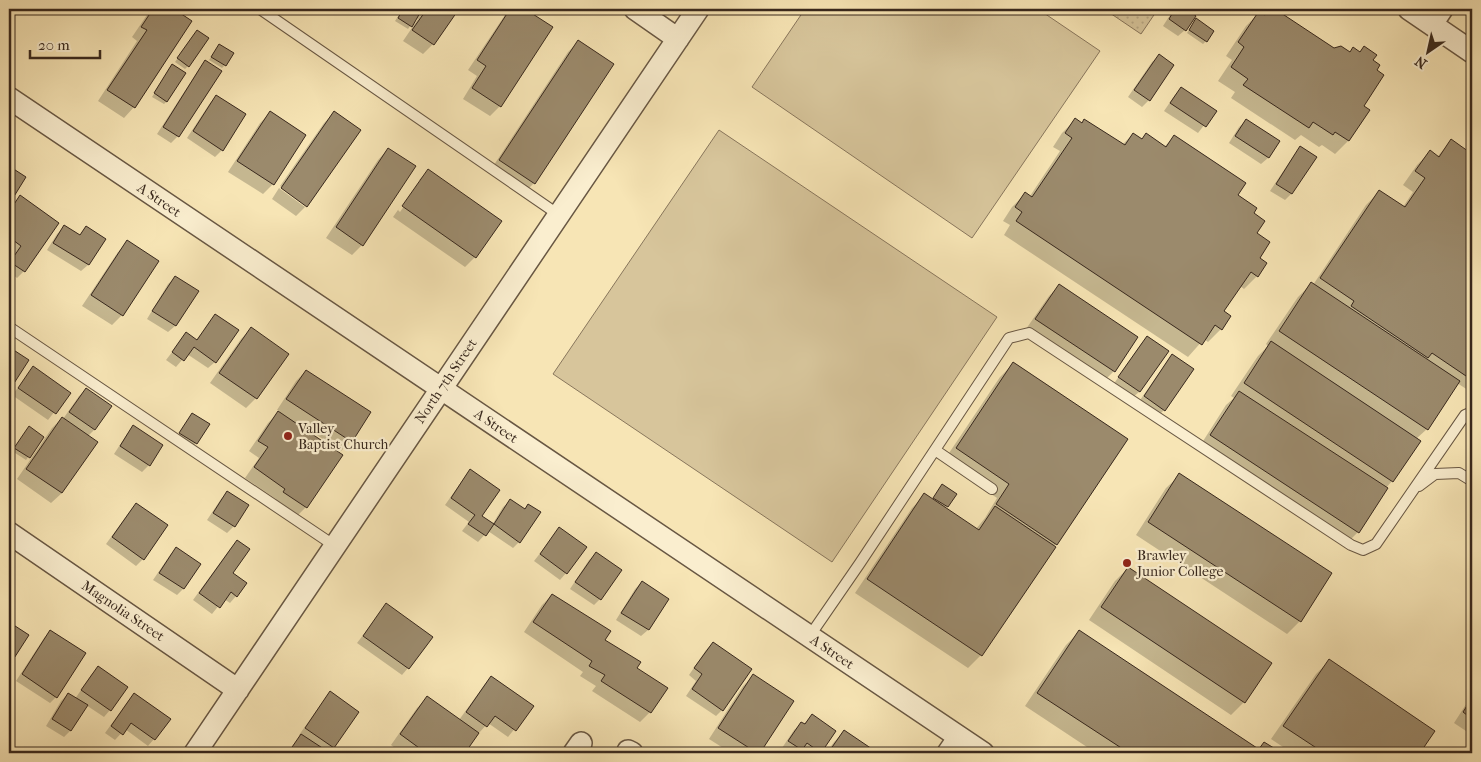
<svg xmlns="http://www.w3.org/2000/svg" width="1481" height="762" font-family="'IM FELL French Canon',serif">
<defs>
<pattern id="park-dots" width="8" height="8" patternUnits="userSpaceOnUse" patternTransform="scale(1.25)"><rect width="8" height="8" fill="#d7c59b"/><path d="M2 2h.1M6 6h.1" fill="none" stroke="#b9a985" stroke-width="1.8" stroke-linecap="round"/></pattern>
</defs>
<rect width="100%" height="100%" fill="#f7e5b5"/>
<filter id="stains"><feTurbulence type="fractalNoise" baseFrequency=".004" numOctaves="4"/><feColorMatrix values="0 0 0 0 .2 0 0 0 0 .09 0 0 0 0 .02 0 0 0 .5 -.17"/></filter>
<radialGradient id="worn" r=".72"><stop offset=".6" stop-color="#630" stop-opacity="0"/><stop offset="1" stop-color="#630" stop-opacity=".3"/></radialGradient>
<path fill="#d7c59b" stroke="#88765c" d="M805 9H1038L1100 51 972 238 752 87Z
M719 130 997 317 832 562 553 374Z"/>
<path fill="url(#park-dots)" stroke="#88765c" d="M1104 9H1158L1141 34Z"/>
<path fill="#0003" d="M151 9H181L178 13 190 21 134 107 124 118 98 101 137 41 132 37Z
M403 9H458L433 44 423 54 403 41 418 19 416 18 408 29 395 21Z
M509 9H523L551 27 500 106 490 116 463 99 477 76 468 70Z
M1174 9H1193L1185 30 1178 36 1163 26Z
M1270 9H1273L1334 49 1349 53 1359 52 1364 48 1371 61 1362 106 1368 110 1348 141 1335 154 1322 145 1319 147 1301 135 1295 140 1231 98 1235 92 1218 81 1232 60 1226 56 1246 26 1259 13 1263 16Z
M1193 23 1206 41 1203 44 1187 33Z
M195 34 188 66 185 69 175 62Z
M578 42 534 183 524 193 490 171 568 52Z
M219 45 225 65 222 68 209 60Z
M1159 56 1149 100 1142 107 1128 97 1152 62Z
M206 62 220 71 178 136 171 143 157 134 199 69Z
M170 69 167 101 164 104 152 97Z
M1181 88 1215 111 1198 133 1164 111 1175 95Z
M216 97 222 150 215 157 187 138 210 103Z
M270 113 273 184 263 194 228 172 260 123Z
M334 113 306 204 280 186 324 123Z
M1075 120 1081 124 1085 120 1122 145 1133 134 1141 140 1146 135 1164 147 1174 137 1236 196 1252 214 1258 258 1257 276 1244 289 1240 286 1223 312 1221 329 1208 342 1204 339 1188 357 1004 235 1010 225 1003 221 1012 207 1025 194 1030 196 1060 151 1053 147 1062 133Z
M1246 121 1278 141 1268 158 1261 164 1229 143 1239 127Z
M1451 141 1472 155V391L1471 392 1457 383 1427 429 1416 439 1392 481 1386 488 1358 532 1345 545 1198 449 1226 405 1234 398 1231 396 1258 356 1268 346 1266 344 1298 297 1311 284 1313 285 1366 205 1379 192 1403 207 1413 192 1403 185 1417 165 1430 152 1437 157Z
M1301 148 1291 194 1285 200 1270 191 1294 155Z
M388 149 362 245 352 255 326 238 378 160Z
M9 167 25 178 9 200Z
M428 171 475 257 465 267 393 217 419 180 398 210 400 212 422 180H419Z
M279 188 305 207 296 216 272 199Z
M20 197 57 223 24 271 17 278 9 272V262L15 253 9 248V211Z
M64 227 79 236 86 228 104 239 88 265 81 271 47 250 57 234Z
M128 242 157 262 122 315 112 325 82 306 118 252Z
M175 278 197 291 175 326 168 332 147 319 168 284Z
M1059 286 1114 371 1104 381 1026 329 1049 296Z
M216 315 215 362 208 368 187 354 176 367 166 360 186 334 196 340Z
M251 329 287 354 256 398 246 408 210 383 241 339Z
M1148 338 1167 352 1139 392 1132 398 1113 385 1141 344Z
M1172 356 1192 370 1164 410 1157 417 1138 403 1166 363Z
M1013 364 1056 544 981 655 968 668 855 593 912 508 925 495 932 500 939 489 955 494 945 509 976 529 985 518 997 498 943 462 1000 377Z
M34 368 69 393 48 420 12 395Z
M306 371 351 441 341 451 297 422 295 424 306 507 296 517 274 502 276 499 245 478 259 458 249 451 268 423 280 411 277 410 296 381Z
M86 390 110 406 94 430 88 436 62 493 51 503 17 479 52 428 62 418 63 419 79 396Z
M192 414 209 425 193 447 177 436Z
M133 427 162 446 149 465 142 472 114 454 127 434Z
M26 431 43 437 26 460 12 451Z
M471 471 480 517 492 525 503 507 510 501 524 510 528 505 519 542 513 548 488 531 478 542 462 531 469 522 445 505 464 478Z
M1180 475 1300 621 1287 634 1136 535 1166 488Z
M227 493 234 526 227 533 207 520 221 499Z
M136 504 143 559 136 566 106 544 130 511Z
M560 528 566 573 560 580 534 561Z
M237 542 231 574 236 596 230 603 224 599 212 614 193 600 230 549Z
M176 549 200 564 183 589 177 595 153 580 170 555Z
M596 554 600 599 594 605 570 589 589 560Z
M1128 568 1244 702 1231 715 1089 620 1115 581Z
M642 582 668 599 648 630 641 636 616 620 635 589Z
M552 595 636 669 650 712 640 722 592 691 596 686 580 676 583 672 524 632 542 605Z
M386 605 408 668 402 675 357 643Z
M50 632 56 697 50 703 16 681 44 638Z
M1079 632 1256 749 1253 753H1096L1025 706 1066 645Z
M713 643 722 710 716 716 686 696 696 681 689 675 706 650Z
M1329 661 1433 731 1418 753H1292L1271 739 1316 674Z
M98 668 110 710 104 717 86 705 70 731 64 737 46 726 61 701 68 694 75 699 91 675Z
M753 676 792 701 759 753H731L709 739 743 686Z
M491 677 532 707 508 737 488 723 479 733 478 732 463 753H402L391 745 417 708 427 698 459 720 485 684Z
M330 693 357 712 333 748 328 753H287L300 736 299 735 324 700Z
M134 695 154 739 148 746 125 729 115 740 105 733 128 701Z
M1472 695V735L1454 723Z
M812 715 835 731 819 753H804L800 750 797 753H790L782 748 794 730 801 724 803 725Z
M844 732 876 753H826L834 742Z"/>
<path fill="#9b8a6c" stroke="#38281d" d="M153 9H183L180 13 192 21 135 108 107 90 147 30 141 27Z
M403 9H418L421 11 412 27 398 18Z
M427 9H459L434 45 412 30Z
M510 9H525L553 27 501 107 472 88 486 66 477 60Z
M1175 9H1195L1192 13 1196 16 1186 31 1169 19Z
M1269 9H1275L1334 48 1341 46 1350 52 1353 47 1360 52 1364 46 1377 55 1373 60 1380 65 1377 70 1384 75 1364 106 1370 110 1349 141 1335 132 1333 135 1313 122 1309 128 1243 85 1248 79 1231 67 1244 47 1238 42 1259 11 1265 15Z
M1196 18 1214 31 1207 42 1189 30Z
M197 30 209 38 189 67 177 58Z
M578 40 614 64 535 184 499 160Z
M219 44 234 53 226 66 211 57Z
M1159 54 1174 65 1150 101 1134 90Z
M205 60 222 71 179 137 163 127Z
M172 64 186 73 167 102 154 93Z
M1181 87 1217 111 1206 127 1170 103Z
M216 95 246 114 223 151 193 131Z
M270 111 306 135 274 185 237 161Z
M334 111 361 130 307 207 281 188Z
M1075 118 1082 123 1084 119 1125 145 1133 133 1142 139 1146 133 1166 147 1174 135 1246 183 1238 195 1257 208 1254 213 1265 221 1257 233 1270 242 1260 258 1267 263 1258 277 1251 272 1224 311 1231 316 1222 330 1215 325 1202 345 1016 221 1022 212 1015 207 1025 192 1032 197 1072 138 1065 133Z
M1246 119 1280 141 1269 158 1235 136Z
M1451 139 1472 154V371L1470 370 1466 376 1432 353 1428 358 1351 306 1354 301 1320 278 1379 190 1405 207 1425 178 1415 171 1430 150 1439 157Z
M1300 146 1317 157 1292 194 1276 184Z
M388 148 416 166 363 246 336 227Z
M9 166 26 177 13 198 9 195Z
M428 169 502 221 476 258 402 206Z
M20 195 59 223 25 272 10 262 21 246 9 237V212Z
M64 225 80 235 86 226 106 239 89 265 53 243Z
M127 240 159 261 123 316 91 295Z
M175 276 199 291 176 326 152 311Z
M1311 282 1460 381 1428 430 1279 331Z
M1059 284 1138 337 1115 372 1035 319Z
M215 314 239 330 216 363 194 347 184 361 172 352 186 332 197 340Z
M251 327 289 354 257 399 219 373Z
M1147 336 1169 351 1140 392 1118 377Z
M1271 341 1421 441 1393 482 1244 383Z
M9 347 29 360 9 391Z
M1172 354 1194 369 1165 411 1144 396Z
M1013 362 1128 439 1057 545 996 504 1009 484 956 448Z
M33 366 71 393 56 414 18 388Z
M306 370 371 412 352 442 286 399Z
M86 388 112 406 95 430 69 412Z
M1239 391 1388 488 1359 533 1210 435Z
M278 411 343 455 307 508 283 492 285 489 254 467 268 447 258 441Z
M192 413 210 424 197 444 179 433Z
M62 417 98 442 62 493 26 469Z
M133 425 163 445 150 466 120 446Z
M29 426 44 437 30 458 14 448Z
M470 469 500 490 482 516 494 524 486 536 468 524 475 515 451 498Z
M1179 473 1332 573 1301 622 1148 522Z
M942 484 957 494 948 507 933 498Z
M227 491 249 505 235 527 213 513Z
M924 493 979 530 995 506 1056 547 982 656 867 579Z
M510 499 525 509 528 504 541 512 520 543 494 524Z
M136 503 168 525 144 560 112 537Z
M559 527 587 547 567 574 540 554Z
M237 540 250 549 233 573 247 583 237 597 231 592 220 608 199 593Z
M176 547 201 564 184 589 159 573Z
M596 552 622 570 601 600 575 582Z
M1128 567 1272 663 1245 703 1101 607Z
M642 581 669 599 649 630 621 613Z
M552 594 611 631 605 640 641 662 637 668 668 688 651 713 601 681 605 675 589 666 592 661 533 622Z
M386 603 433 637 409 669 363 636Z
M9 622 29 635 9 666Z
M50 630 86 653 57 698 22 674Z
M1079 630 1257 748 1254 753H1129L1037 693Z
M713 642 752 669 723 711 692 689 702 674 694 668Z
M1329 659 1435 731 1420 753H1324L1283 726Z
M98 666 128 687 111 711 81 690Z
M753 674 794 701 760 753H757L718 728Z
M491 676 534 706 516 731 495 716 487 727 466 712Z
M330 691 359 712 334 748 305 728Z
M68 693 88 705 71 731 52 719Z
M134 693 171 719 155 740 131 723 123 735 111 726Z
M427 696 479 733 465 753H426L400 734Z
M1472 698V719L1463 712Z
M812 714 836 731 821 753 807 743 802 750 788 741 801 722 805 724Z
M844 730 878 753H828Z
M301 734 330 753H288Z
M1264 742 1282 753H1256Z"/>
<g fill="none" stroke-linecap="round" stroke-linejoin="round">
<g stroke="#685743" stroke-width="12">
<path id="lane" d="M260 9 559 215
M9 327 335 546
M935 450 992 489
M1419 486 1435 474 1459 473 1472 481
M809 637 860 563 1009 338 1029 333 1351 545 1363 550 1376 544 1465 415 1472 412
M9 750 13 753"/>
</g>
<g stroke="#685743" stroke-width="24">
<path id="street" d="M635 9 678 39
M1409 9 1472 52
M1432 24 1442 9
M9 98 983 753
M9 533 238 690
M628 751 632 753
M195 753 698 9
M574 753 581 743
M948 753 959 737"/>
</g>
<use href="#lane" stroke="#faeecf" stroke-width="10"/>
<use href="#street" stroke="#faeecf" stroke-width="21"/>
</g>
<g fill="#8f2418" stroke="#faeecf" stroke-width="2">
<circle cx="288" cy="436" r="5"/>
<circle cx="1127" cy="563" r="5"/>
</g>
<g text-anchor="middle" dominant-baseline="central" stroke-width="4.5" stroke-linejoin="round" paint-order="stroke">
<g font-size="14" fill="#38281d" stroke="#faeecf">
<text transform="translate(159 200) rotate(34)">A Street</text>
<text transform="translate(446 381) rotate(-56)">North 7th Street</text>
<text transform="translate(496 426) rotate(34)">A Street</text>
<text transform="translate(123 611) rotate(34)">Magnolia Street</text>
<text transform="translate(832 652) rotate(34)">A Street</text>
</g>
<g font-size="14" fill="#38281d" stroke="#faeecf" text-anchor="start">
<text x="298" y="428">Valley<tspan x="298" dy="16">Baptist Church</tspan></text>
<text x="1137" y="555">Brawley<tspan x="1137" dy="16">Junior College</tspan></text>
</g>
</g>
<rect width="1481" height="762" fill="none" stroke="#f7e5b5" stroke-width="30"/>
<rect x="10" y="10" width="1461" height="742" fill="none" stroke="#38281d" stroke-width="2.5"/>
<rect x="15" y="15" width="1451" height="732" fill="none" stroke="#38281d"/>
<g transform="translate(1428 52) rotate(214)" stroke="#faeecf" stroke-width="4" paint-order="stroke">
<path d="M0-4L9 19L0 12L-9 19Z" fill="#38281d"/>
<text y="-8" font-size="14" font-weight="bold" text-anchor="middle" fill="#38281d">N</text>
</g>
<path d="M30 50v8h70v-8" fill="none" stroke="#38281d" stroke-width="2.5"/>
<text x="38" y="50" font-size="15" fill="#38281d" stroke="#faeecf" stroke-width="4" paint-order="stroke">20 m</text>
<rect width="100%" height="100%" filter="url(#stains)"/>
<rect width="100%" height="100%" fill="url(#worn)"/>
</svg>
